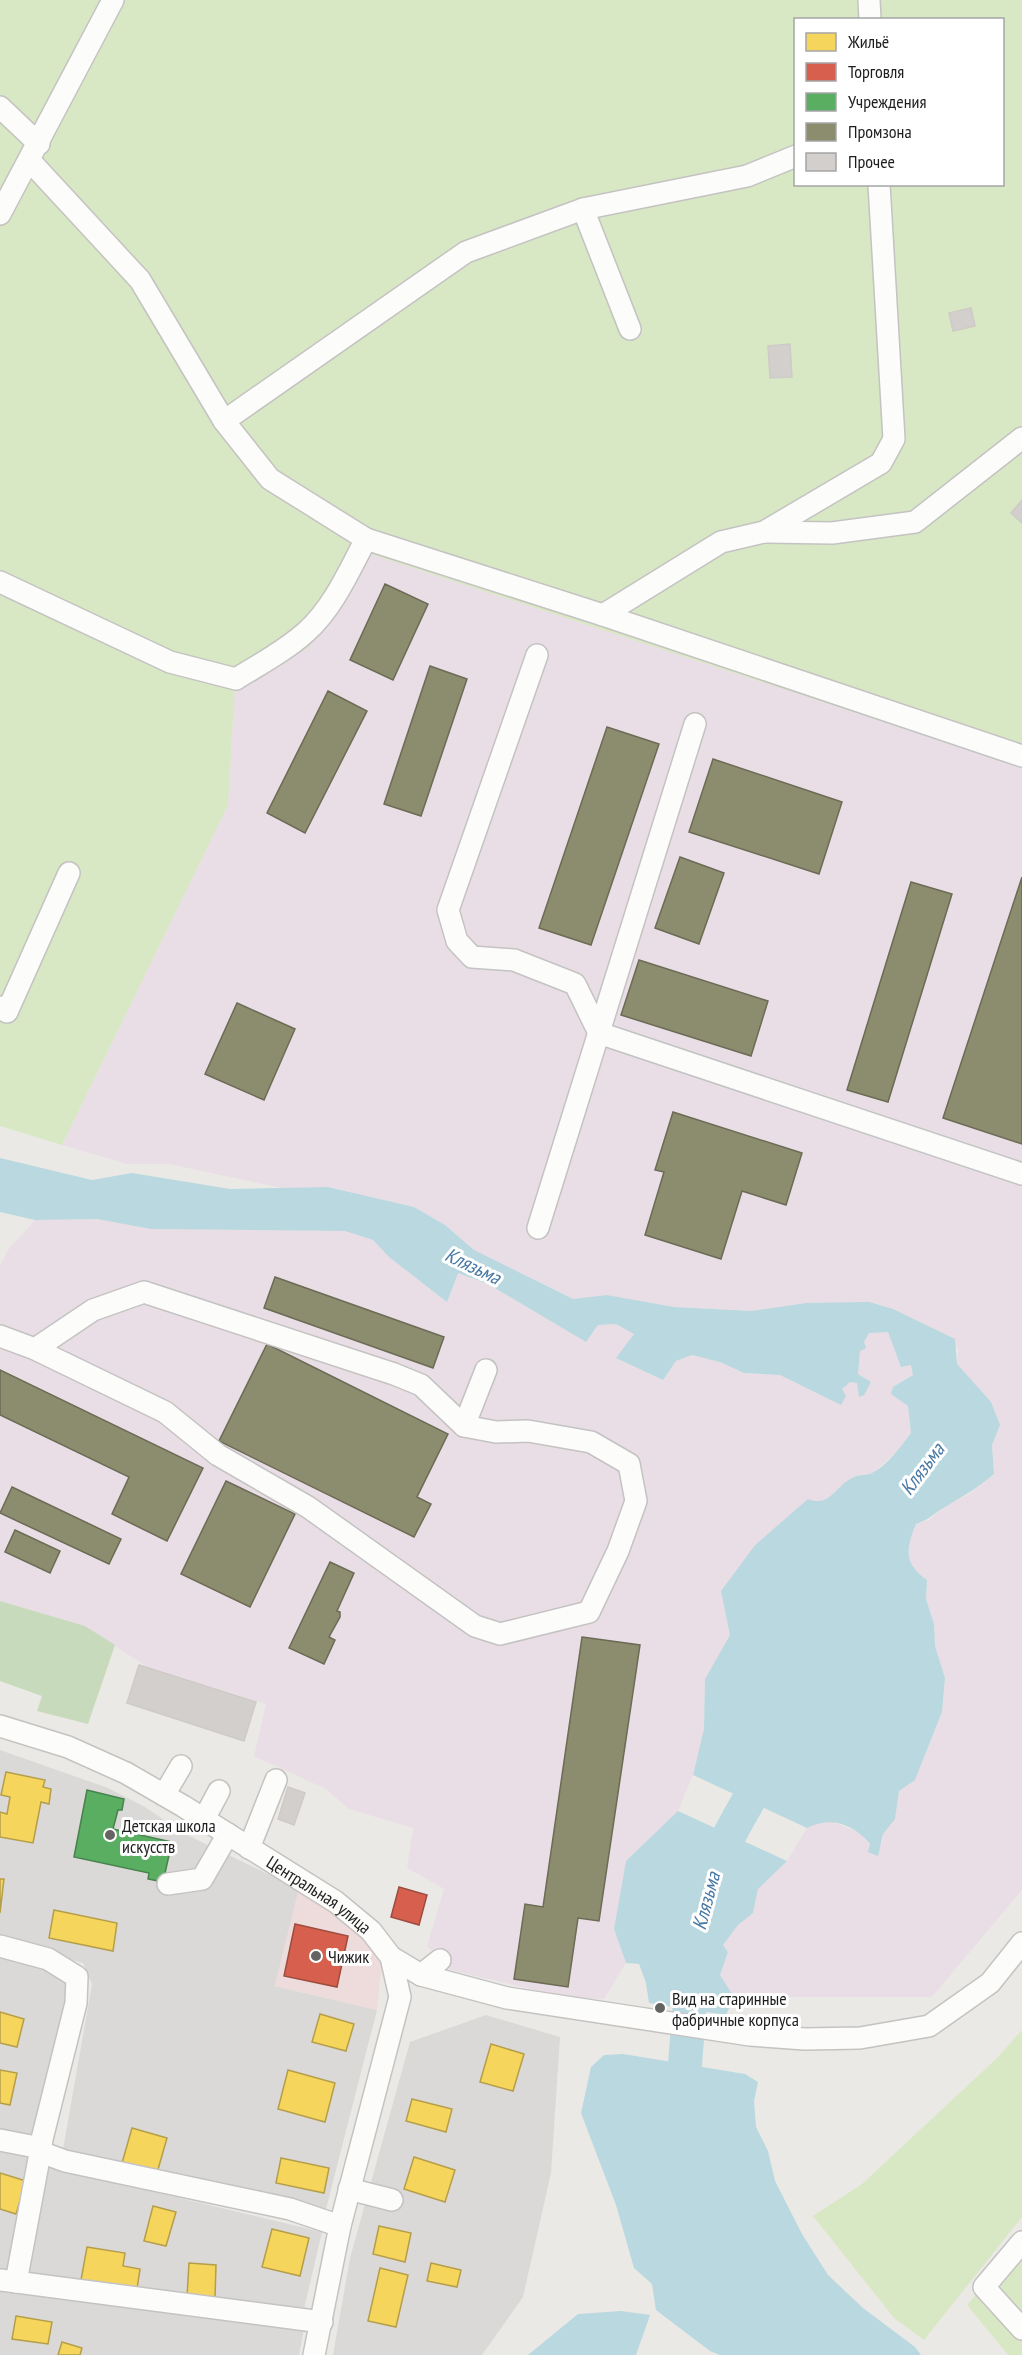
<svg xmlns="http://www.w3.org/2000/svg" width="1022" height="2355" font-family="'PT Sans Narrow',sans-serif">
<rect width="100%" height="100%" fill="#ebe9e6"/>
<path fill="#dad9d7" d="M0 1750 108 1788 145 1807 183 1833 299 1889 275 1986 377 2010 325 2213 62 2155 92 1984 83 1963 0 1940Z
M0 1956 54 1969 74 1992 8 2272H0Z
M486 2015 560 2037 551 2173 523 2297 482 2355H333L350 2258 410 2042Z
M49 2167 322 2232 304 2309 28 2274Z
M0 2289 304 2329 299 2355H0Z"/>
<path fill="#eddcdb" d="M299 1889 363 1933 382 1961 377 2010 275 1986Z"/>
<path fill="#e9dee5" d="M367 553 1022 767V1890L932 1997H734L720 1975 728 1952 723 1945 738 1925 753 1913 758 1889 787 1861 807 1828 827 1820 859 1832 870 1845 882 1844 883 1834 895 1819 899 1791 915 1780 942 1713 945 1678 935 1646 934 1624 926 1599 927 1580 915 1571 907 1553 910 1539 916 1524 929 1520 943 1508 972 1492 994 1475 992 1445 1000 1425 957 1364 958 1348 893 1309 806 1303 751 1311 674 1307 607 1295 573 1299 474 1250 445 1225 414 1207 329 1187 282 1188 169 1164H127L62 1145 228 805 235 684Z
M97 1219 151 1229 345 1231 373 1240 389 1257 446 1301 457 1273 488 1284 586 1342 598 1325 616 1324 634 1334 617 1358 663 1380 676 1361 692 1355 720 1362 744 1373 780 1375 841 1405 842 1389 850 1382 857 1383 860 1397 871 1382 858 1374 860 1351 869 1332H888L901 1366 911 1364 913 1375 893 1387 908 1406 911 1433 898 1450 873 1473 851 1477 829 1499 817 1502 808 1499 755 1545 722 1591 730 1635 705 1679 704 1729 693 1775 678 1811 626 1861 614 1929 626 1963 604 1999 570 1998 450 1970 427 1946 444 1889 407 1868 413 1828 349 1809 326 1789 254 1756 266 1704 147 1667 85 1626 0 1601V1266L8 1250 35 1220Z"/>
<path fill="#d8e8c4" fill-rule="evenodd" d="M0 0H1022V767L367 553 308 648 235 685 228 805 62 1145 0 1126ZM796 20H1002V184H796Z
M1022 2030V2217L924 2340 894 2318 813 2216 862 2184 997 2058Z
M1022 2243V2355H1008L967 2305Z"/>
<path fill="#c7dabb" d="M0 1601 85 1626 115 1645 88 1724 37 1711 42 1696 0 1681Z"/>
<path fill="#b9d8df" d="M0 1158 92 1180 132 1173 230 1189 328 1187 414 1207 445 1225 474 1250 573 1299 607 1295 674 1307 751 1311 806 1303 869 1302 893 1309 955 1339 957 1364 991 1402 1000 1425 992 1445 994 1474C978 1488 963 1496 945 1507 934 1513 929 1520 916 1524 906 1549 903 1563 927 1580L926 1599 934 1624 935 1646 945 1678 942 1712 915 1780 899 1791 895 1819 883 1834 878 1856 868 1852 870 1844C853 1824 831 1816 807 1828L693 1775 704 1729 705 1679 730 1635 721 1591 755 1545 808 1499C829 1507 834 1489 850 1479 856 1474 865 1476 872 1473 887 1466 901 1446 911 1433L908 1406 891 1394 893 1387 913 1375 911 1365 901 1367 888 1332 869 1333 864 1342 866 1348 860 1351 858 1374 871 1382 864 1395 859 1397 857 1383 850 1382 842 1389 846 1396 841 1405 780 1375 744 1373 720 1362 692 1355 676 1361 663 1380 616 1358 634 1334 616 1324 598 1325 586 1342 488 1284 458 1273 447 1302 389 1257 373 1240 345 1231 151 1229 97 1219 35 1220 0 1212Z
M678 1811 787 1861 758 1889 753 1913 738 1925 723 1945 728 1952 720 1975 734 1997 726 2015 649 2003 646 1983 639 1964 626 1963 614 1929 626 1861Z
M623 2054 745 2074 758 2082 754 2101 756 2127 768 2151 775 2181 802 2234 828 2275 863 2308 915 2347 921 2355H720L710 2351 656 2310 652 2284 634 2268 616 2205 581 2113 591 2067 604 2055Z
M621 2311 650 2315 636 2355H528L578 2314Z"/>
<path fill="#f6d55c" stroke="#b59e49" stroke-width="1.5" d="M6 1772 45 1780 43 1787 51 1789 49 1804 41 1802 33 1843 0 1837V1812L7 1814 10 1797 1 1795Z
M0 1879H4L0 1913Z
M54 1910 117 1923 113 1951 49 1938Z
M0 2012 24 2019 17 2047 0 2043Z
M320 2014 354 2024 346 2051 312 2042Z
M491 2044 524 2054 513 2091 480 2082Z
M0 2070 17 2073 10 2105 0 2103Z
M288 2070 335 2083 325 2122 278 2109Z
M412 2099 452 2109 446 2132 406 2121Z
M132 2128 167 2138 157 2173 122 2163Z
M414 2157 455 2170 445 2202 404 2189Z
M281 2158 329 2168 324 2193 276 2183Z
M0 2173 26 2181 16 2214 0 2209Z
M153 2206 176 2212 166 2246 144 2241Z
M379 2226 411 2233 405 2262 373 2254Z
M272 2229 309 2238 300 2276 262 2267Z
M87 2247 125 2253 123 2266 140 2269 137 2289 81 2280Z
M189 2263 216 2265 215 2298 187 2297Z
M431 2263 461 2270 457 2287 427 2281Z
M380 2268 408 2275 396 2327 368 2321Z
M16 2316 52 2322 48 2344 12 2339Z
M62 2342 82 2348 80 2355H58Z"/>
<path fill="#d6604d" stroke="#9e4c3f" stroke-width="1.5" d="M399 1887 427 1895 419 1925 391 1917Z
M295 1924 348 1936 337 1987 284 1976Z"/>
<path fill="#5aae61" stroke="#48824d" stroke-width="1.5" d="M87 1790 124 1799 122 1810H118L113 1829 172 1842 163 1882 148 1879 149 1873 74 1857Z"/>
<path fill="#8c8c6e" stroke="#6b6b56" stroke-width="1.5" d="M385 584 428 604 393 680 350 660Z
M430 666 467 679 421 816 384 804Z
M328 691 367 711 305 833 267 813Z
M607 727 659 744 591 945 539 928Z
M713 759 842 802 819 874 689 832Z
M680 857 724 873 699 944 655 928Z
M1022 877V1144L943 1118Z
M911 882 952 894 888 1102 847 1090Z
M639 960 768 1001 751 1056 621 1015Z
M237 1003 295 1029 264 1100 205 1074Z
M673 1112 802 1153 786 1205 742 1191 721 1259 645 1235 664 1172 655 1170Z
M275 1277 444 1337 433 1368 264 1308Z
M267 1344 448 1434 417 1497 431 1504 414 1537 219 1441Z
M0 1370 203 1468 167 1541 112 1514 129 1477 0 1415Z
M226 1481 295 1514 250 1607 181 1574Z
M12 1487 121 1539 109 1564 0 1513Z
M15 1530 60 1551 50 1573 5 1552Z
M330 1562 354 1573 337 1611 340 1612V1617L329 1637 335 1640 324 1664 289 1648Z
M582 1637 640 1645 599 1921 578 1918 568 1987 514 1979 525 1904 543 1907Z"/>
<g fill="none" stroke-linecap="round" stroke-linejoin="round">
<path stroke="#b9d8df" stroke-width="34" d="M712 1877C725 1834 752 1799 771 1759
M687 2111 685 2064 693 1964"/>
</g>
<path fill="#d2cfcd" stroke="#cecbc7" stroke-width="1.5" d="M971 308 975 326 953 331 949 313Z
M790 344 792 377 770 378 768 346Z
M1022 500V523L1011 513Z
M139 1665 256 1702 244 1741 127 1703Z
M288 1787 305 1793 294 1825 278 1819Z"/>
<g fill="none" stroke-linecap="round" stroke-linejoin="round">
<g stroke="#c4c3c2" stroke-width="24">
<g id="minor">
<path d="M869 0 870 20"/>
<path d="M0 107 39 144"/>
<path d="M30 161 140 280 224 421 270 479 366 539 603 615 1022 756"/>
<path d="M583 209 630 329"/>
<path d="M0 214 113 0"/>
<path d="M224 421 466 252 583 209 747 176 796 156"/>
<path d="M764 532 832 533 915 522 1022 438"/>
<path d="M0 582 170 662 236 679C260 664 285 651 306 632 333 608 349 571 366 539"/>
<path d="M603 615 721 542 764 532 881 463 894 439 879 184"/>
<path d="M537 655 448 910 457 941 472 957 514 960 575 984 599 1033 1022 1174"/>
<path d="M0 1007 7 1012 69 873"/>
<path d="M538 1228 695 724"/>
<path d="M0 1336 35 1349 165 1412 218 1455 308 1507 475 1626 500 1634 589 1612 618 1551 636 1501 629 1464 591 1442 528 1431 496 1432 464 1426 421 1385 394 1374 144 1292 93 1310 35 1349"/>
<path d="M464 1426 486 1370"/>
<path id="s1" d="M0 1726 68 1747 126 1773 183 1806 336 1902 371 1931 391 1957 400 1997 340 2226 314 2355"/>
<path d="M164 1795 181 1766"/>
<path d="M204 1819 219 1791"/>
<path d="M249 1848 276 1780"/>
<path d="M168 1884 202 1879 228 1834"/>
<path d="M0 1946 48 1959 77 1977 76 2003 42 2139 41 2148 46 2154 65 2161 290 2209 340 2226"/>
<path d="M391 1957 421 1975 507 1998 750 2035 805 2039 860 2038 929 2026 990 1983 1022 1943"/>
<path d="M421 1975 440 1960"/>
<path d="M0 2140 41 2148 16 2282"/>
<path d="M349 2189 392 2200"/>
<path d="M1022 2242 984 2287 1022 2329"/>
<path d="M0 2280 322 2322"/>
</g>
</g>
<use href="#minor" stroke="#fcfcfb" stroke-width="21"/>
</g>
<g fill="#656463" stroke="#fff" stroke-width="2">
<circle cx="110" cy="1835" r="6"/>
<circle cx="316" cy="1956" r="6"/>
<circle cx="660" cy="2008" r="6"/>
</g>
<g text-anchor="middle" dominant-baseline="central" stroke-width="6" stroke-linejoin="round" paint-order="stroke">
<g font-size="18" fill="#1d1d1d" stroke="#fff" text-anchor="start">
<text x="122" y="1825">Детская школа<tspan x="122" dy="21">искусств</tspan></text>
<text x="328" y="1956">Чижик</text>
<text x="672" y="1998">Вид на старинные<tspan x="672" dy="21">фабричные корпуса</tspan></text>
</g>
<g font-size="18" fill="#1d1d1d" stroke="#fff">
<text stroke="none"><textPath href="#s1" startOffset="363">Центральная улица</textPath></text>
</g>
<g font-size="20" font-style="italic" fill="#4878a3" stroke="#fff">
<text transform="translate(473 1266) rotate(26)">Клязьма</text>
<text transform="translate(922 1469) rotate(-53)">Клязьма</text>
<text transform="translate(706 1901) rotate(-75)">Клязьма</text>
</g>
</g>
<rect x="794" y="18" width="210" height="168" fill="#ffffff" stroke="#a5a5a5" stroke-width="1.5"/>
<rect x="806" y="33" width="30" height="18" fill="#f6d55c" stroke="#a5a5a5" stroke-width="1.5"/>
<text x="848" y="48" font-size="18" fill="#1d1d1d">Жильё</text>
<rect x="806" y="63" width="30" height="18" fill="#d6604d" stroke="#a5a5a5" stroke-width="1.5"/>
<text x="848" y="78" font-size="18" fill="#1d1d1d">Торговля</text>
<rect x="806" y="93" width="30" height="18" fill="#5aae61" stroke="#a5a5a5" stroke-width="1.5"/>
<text x="848" y="108" font-size="18" fill="#1d1d1d">Учреждения</text>
<rect x="806" y="123" width="30" height="18" fill="#8c8c6e" stroke="#a5a5a5" stroke-width="1.5"/>
<text x="848" y="138" font-size="18" fill="#1d1d1d">Промзона</text>
<rect x="806" y="153" width="30" height="18" fill="#d2cfcd" stroke="#a5a5a5" stroke-width="1.5"/>
<text x="848" y="168" font-size="18" fill="#1d1d1d">Прочее</text>
</svg>
